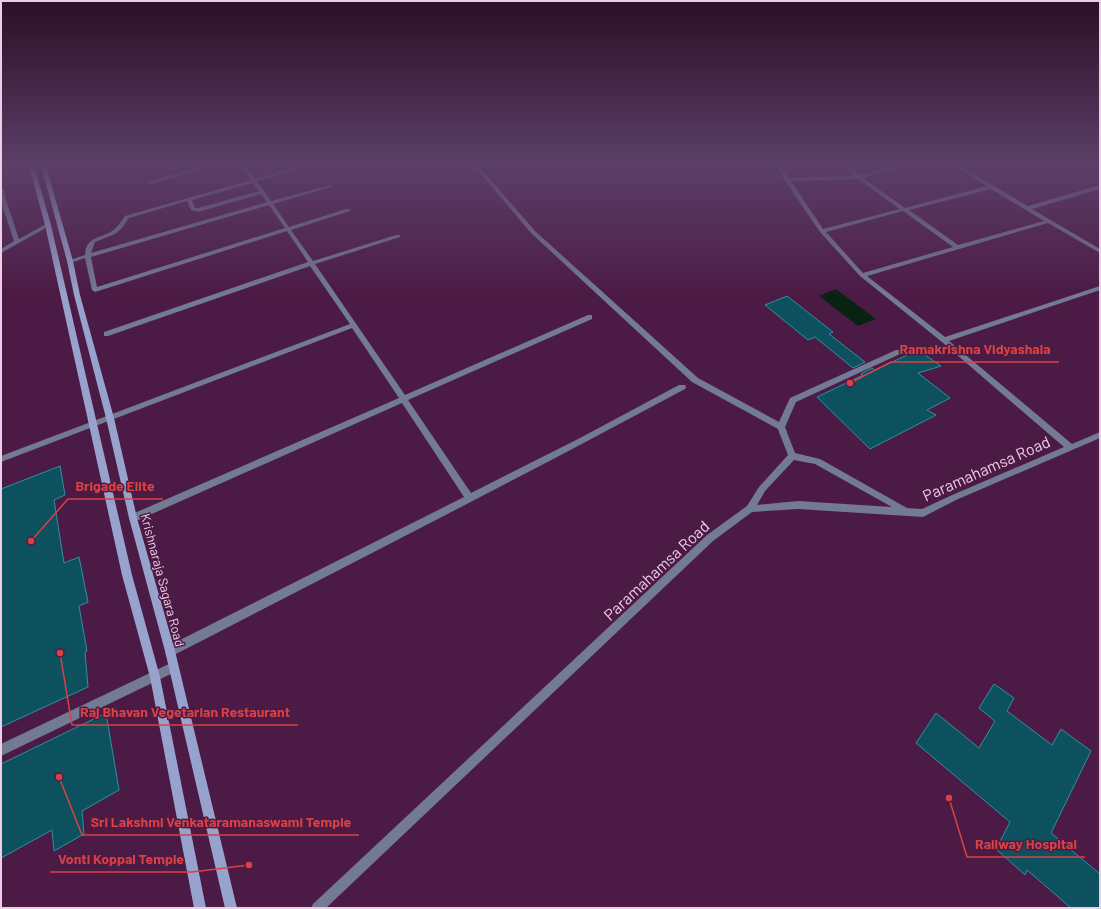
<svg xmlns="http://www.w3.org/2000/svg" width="1101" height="909" font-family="Barlow,sans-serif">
<rect width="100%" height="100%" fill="#4c1b45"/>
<path fill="#092313" d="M836 289 876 319 858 326 819 296Z"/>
<path fill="#0c515d" stroke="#2d91a5" d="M787 296 833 332 829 334 865 362 853 368 815 337 808 340 765 305Z
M918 350 941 366 918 373 950 398 927 410 936 415 870 449 817 397 863 375 861 374 872 368 875 370Z
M60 466 65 495 54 500 64 563 79 557 88 602 79 606 87 651 85 652 88 687 1 727V489Z
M994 684 1014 698 1007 711 1052 745 1061 729 1091 751 1051 833 1100 874V908H1071L1027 870 1025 875 996 849 1010 822 916 743 936 713 979 748 995 721 979 708Z
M106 713 119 790 82 811 84 834 54 851 52 830 1 858V764Z"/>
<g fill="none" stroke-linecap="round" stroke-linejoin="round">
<path fill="#737a94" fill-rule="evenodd" d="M474 166H479L535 231 698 378 779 422 790 398 896 350H900L901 352 900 354 796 402 785 427 787 432 783 435 780 434 778 429 692 382 531 233Z"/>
<path fill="#737a94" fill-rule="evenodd" d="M204 166H213L150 184 147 182Z
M242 166H247L255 179 299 166H308L257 181 271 201 331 185V187L273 204 289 227 346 209H350V211L291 230 313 261 396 235H400V237L315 264 405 395 588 315H592V319L408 400 471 493 580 438 679 385H685L686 387 685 389C516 480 344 567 174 655L170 656 166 655 165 651 166 647 464 497 402 403 136 521 133 522 130 521 129 518 130 515 399 398 352 328 1 462V456L350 324 310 266 108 336H104V332L308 262 287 231 95 292 92 290 85 258 70 263 67 261 85 255C86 236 100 239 112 231 118 227 121 221 125 216L251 180ZM253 183 259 191 198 208H195L192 200ZM261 194 267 202 91 253 95 242 115 234 122 228 129 218 187 201 191 210 198 212ZM269 205 285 228 97 287 91 257Z
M776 166H781L789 178 854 176 844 166H849L860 175 896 166H905L863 178 905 208 987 186 954 166H960L1028 206 1100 185V189L1032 209 1100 249V253L1048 223 867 276 945 337 1100 286V290L949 341 1072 444 1100 432V438L956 500 923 517 798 509 752 512 713 541 326 908H311L313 904 707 535 747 506 759 487 788 455 779 432 780 430H786L795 453 820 459 907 508 922 509 950 496 1064 447 942 342 860 276 820 232 786 182 783 180 784 179ZM858 179 900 209 823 229 791 181ZM991 189 1044 221 958 245 909 210ZM903 211 953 247 863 273 826 232ZM794 460 815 464 892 507 798 501 757 505 765 491Z
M1 188 4 190 6 200 19 239 46 224 51 225 1 253V249L14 241 1 202Z
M173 662 177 663 178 667 177 671 1 756V744Z"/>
<path fill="#97a2cd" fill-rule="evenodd" d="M29 166H34L51 225 132 575 160 677 206 908H194L150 677 122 575 45 225Z
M41 166H46L73 261 80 295 114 418 137 518 175 651 237 908H225L165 651 129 518 106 418 74 295 67 261Z"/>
</g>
<linearGradient id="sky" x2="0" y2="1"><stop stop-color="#2a0f26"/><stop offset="0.56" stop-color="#5b3f68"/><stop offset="1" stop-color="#5b3f68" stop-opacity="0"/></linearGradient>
<rect width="1101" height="294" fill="url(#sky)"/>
<g text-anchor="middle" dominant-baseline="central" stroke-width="3" stroke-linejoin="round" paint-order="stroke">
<g font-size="13" fill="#edcee6" stroke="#4c1b45">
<text transform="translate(163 580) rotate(75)">Krishnaraja Sagara Road</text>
</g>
<g font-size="16" fill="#edcee6" stroke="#4c1b45">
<text transform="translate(986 468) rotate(-24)">Paramahamsa Road</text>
<text transform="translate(656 570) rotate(-43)">Paramahamsa Road</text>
</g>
</g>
<path fill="none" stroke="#d94144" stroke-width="1.5" d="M850 383L891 362H1059M31 541L68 499H163M60 653L72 725H298M59 777L82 835H359M949 798L967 857H1085M249 865L192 872H50"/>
<g fill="#d94144" stroke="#4c1b45" stroke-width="1.5">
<circle cx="850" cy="383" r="4"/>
<circle cx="31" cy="541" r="4"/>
<circle cx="60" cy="653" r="4"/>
<circle cx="59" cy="777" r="4"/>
<circle cx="949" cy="798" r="4"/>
<circle cx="249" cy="865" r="4"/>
</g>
<g font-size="14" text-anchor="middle" font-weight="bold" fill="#d94144" stroke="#4c1b45" stroke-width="3" stroke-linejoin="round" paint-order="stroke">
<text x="975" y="354">Ramakrishna Vidyashala</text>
<text x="115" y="491">Brigade Elite</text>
<text x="185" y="717">Raj Bhavan Vegetarian Restaurant</text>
<text x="221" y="827">Sri Lakshmi Venkataramanaswami Temple</text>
<text x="1026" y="849">Railway Hospital</text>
<text x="121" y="864">Vonti Koppal Temple</text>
</g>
<rect width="1101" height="909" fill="none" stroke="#edcee6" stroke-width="4"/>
</svg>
